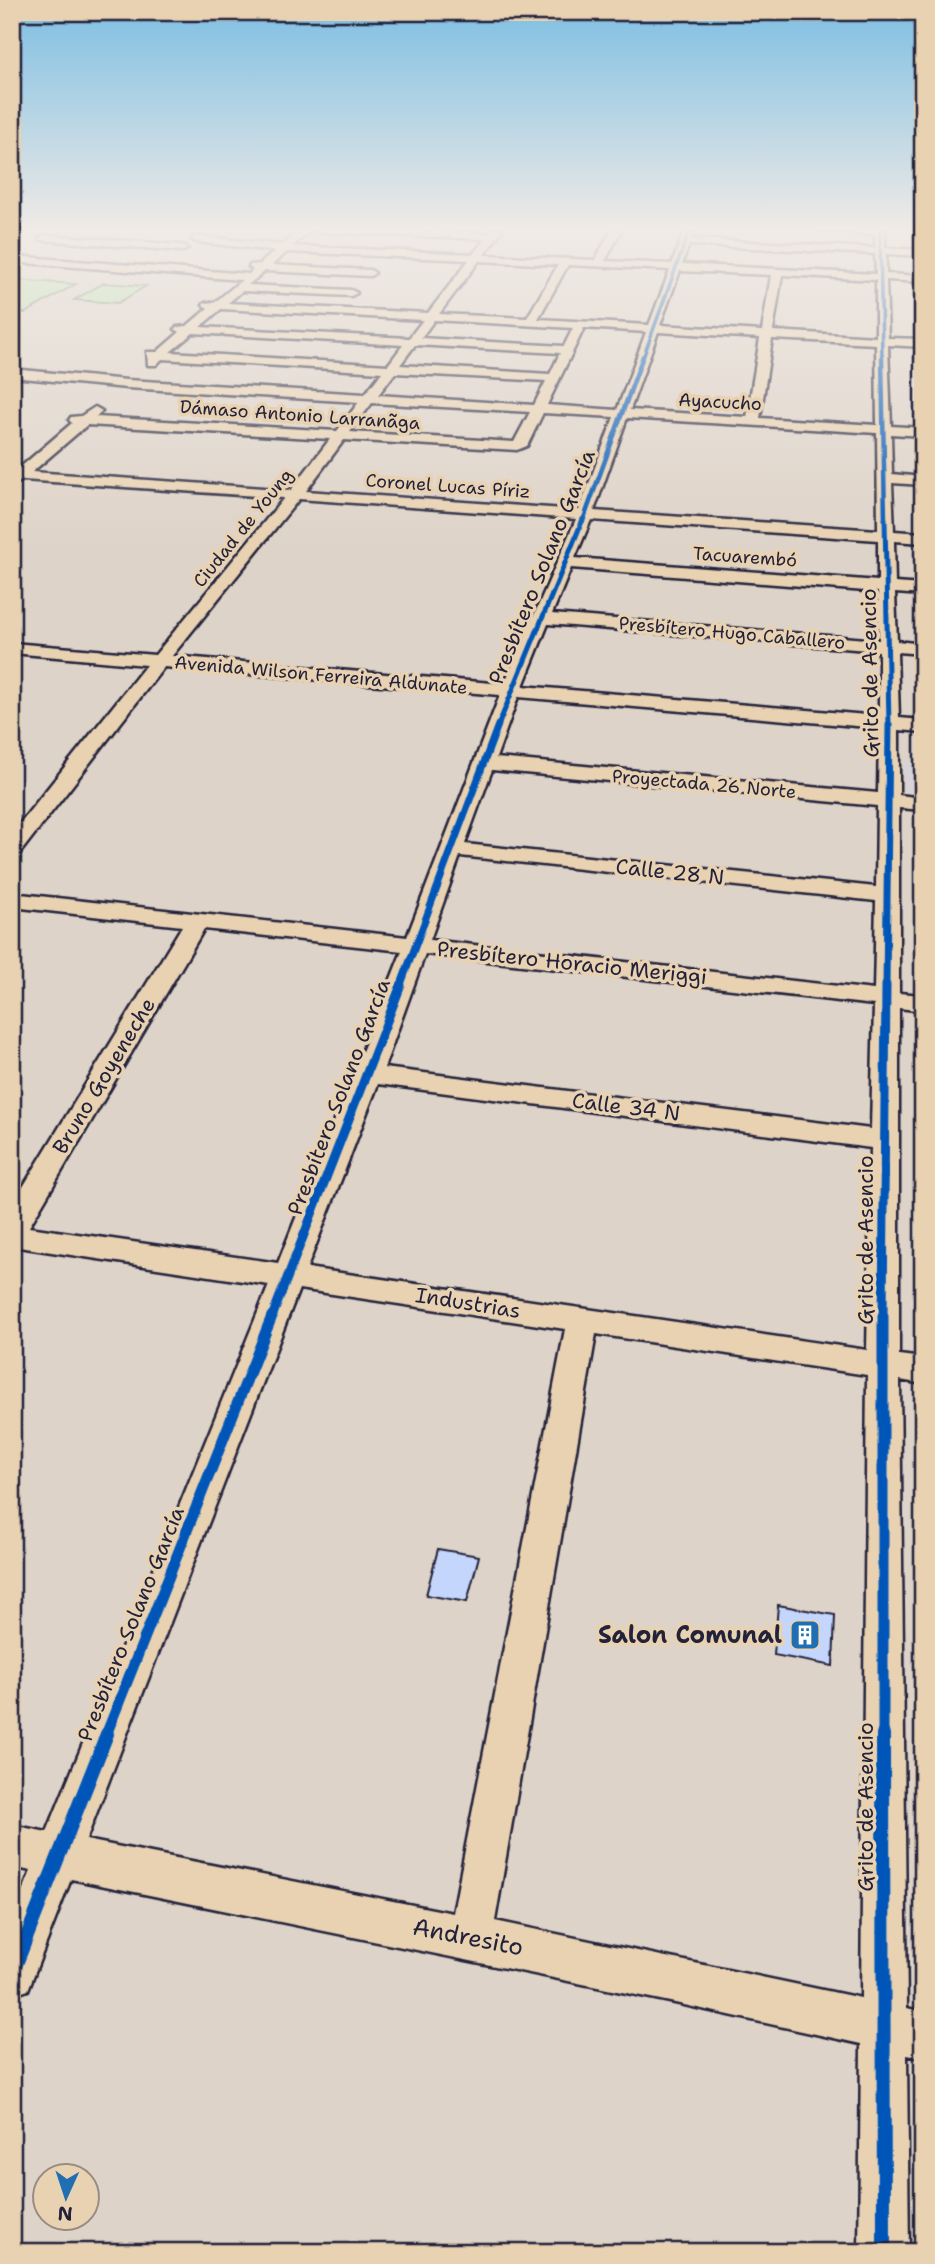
<svg xmlns="http://www.w3.org/2000/svg" width="935" height="2264" font-family="'Shantell Sans',sans-serif">
<rect width="100%" height="100%" fill="#ded3c8"/>
<filter id="ink" filterUnits="userSpaceOnUse"><feTurbulence type="fractalNoise" baseFrequency=".0143" numOctaves="2"/><feDisplacementMap in="SourceGraphic" scale="14" xChannelSelector="R" yChannelSelector="G"/><feConvolveMatrix kernelMatrix="1 2 1 2 8 2 1 2 1" color-interpolation-filters="sRGB"/></filter>
<g filter="url(#ink)">
<path fill="#d6d4d8" d="M904 762 923 763V795L905 794Z"/>
<path fill="#b3e5a6" stroke="#6a8470" stroke-width="2" d="M12 280 76 284 25 313 12 312Z
M104 283 146 286 118 303 74 300Z"/>
<path fill="#c4d6fc" stroke="#22223b" stroke-width="2" d="M438 1549 479 1556 467 1602 426 1595Z
M778 1605 835 1615 833 1666 774 1655Z"/>
<g fill="none" stroke-linecap="round" stroke-linejoin="round">
<g stroke="#22223b" stroke-width="5">
<path id="minor" d="M302 229H312L293 246 473 254 485 239 318 232 313 229 490 233 493 229H503L484 255 595 260 612 229H622L605 261 672 264 685 229H695L691 239 875 248V234L822 232 817 229H885V248L923 250V256L886 254V274L923 276V282L886 280 888 338 923 339V347L888 345 891 426 923 428V436L891 434 892 474 923 477V485L892 483 894 531 923 533V543L894 541 895 583 923 585V595L895 593 897 641 923 644V654L897 652 899 718 923 720V732L899 730V795L923 798V810L899 808V993L923 995V1011L899 1008V1355L923 1358V1384L900 1380 907 2008 923 2012V2058L907 2055 909 2252H859L861 2044 675 2003 71 1879 28 1990 12 1996V1918L31 1871 12 1867V1825L47 1832 269 1285 12 1246V1205L182 926 12 907V893L407 937 500 695 164 667 20 853 12 855V833L146 665 12 653V643L155 655 284 498 23 480 12 486V471H16L72 423 69 420 71 417 81 416 95 407 102 411 96 417 337 431 359 402 127 388 12 377V369L127 380 365 394 382 372 162 359 156 365H148L147 352H157L180 332 175 329 177 327 187 326 208 308 203 305 205 303 215 302 242 280 12 262V256L249 274 253 270 249 267 250 265 260 264 275 251 196 242 191 239 196 236 282 245ZM689 245 875 254 876 274 682 264ZM287 252 469 260 428 313 228 303 242 291 351 296 357 293 351 290 248 285 265 271 370 276 375 273 370 270 272 265ZM479 261 558 265 527 318 439 314ZM568 265 670 270 649 325 538 319ZM680 271 771 275 762 331 660 325ZM782 275 876 280V337L773 331ZM221 309 423 320 409 338 200 327ZM434 320 573 328 564 346 421 338ZM584 328 646 332 617 410 547 405ZM658 332 760 338 747 417 630 410ZM193 333 403 345 388 365 170 352ZM772 339 876 344 877 425 760 418ZM415 345 560 353 550 374 400 365ZM395 373 546 381 534 405 378 395ZM372 403 530 412 514 442 350 432ZM543 413 614 417 579 510 306 491 344 440 517 450 527 446ZM627 418 877 433 878 530 594 511ZM87 425 330 439 291 490 32 472ZM299 499 576 519 504 684 172 656ZM591 520 878 540V581L575 558ZM571 568 878 592 879 640 552 614ZM548 624 879 651V716L523 686ZM518 697 879 728 878 793 496 758ZM492 770 877 806 876 887 465 844ZM460 856 876 901 874 990 430 940ZM204 929 402 951 278 1263 29 1227ZM425 954 874 1005 871 1129 384 1068ZM378 1084 871 1148 867 1350 307 1268ZM299 1289 565 1329 453 1913 86 1840ZM596 1334 867 1375 861 1998 495 1921Z
M44 235 183 245 188 248 183 251 40 240 39 238Z"/>
</g>
<use href="#minor" fill="#e9d2b2" fill-rule="evenodd"/>
<g stroke="#e9d2b2" stroke-width="5">
<path id="cycleway-far6" d="M880 229 882 358
M643 358 690 229"/>
</g>
<g stroke="#e9d2b2" stroke-width="6">
<path id="cycleway-far5" d="M882 356 885 521
M583 521 643 356"/>
</g>
<g stroke="#e9d2b2" stroke-width="8">
<path id="cycleway-far4" d="M885 519 889 726
M498 726 583 519"/>
</g>
<g stroke="#e9d2b2" stroke-width="10">
<path id="cycleway-far3" d="M400 987 498 725
M886 987 889 725"/>
</g>
<g stroke="#e9d2b2" stroke-width="13">
<path id="cycleway-far2" d="M272 1317 401 985
M883 1317 886 985"/>
</g>
<g stroke="#e9d2b2" stroke-width="16">
<path id="cycleway-far1" d="M106 1735 272 1316
M883 1735V1316"/>
</g>
<g stroke="#e9d2b2" stroke-width="18">
<path id="cycleway" d="M883 1734 884 2252
M12 1974 107 1734"/>
</g>
<use href="#cycleway-far6" stroke="#0057b8" stroke-width="3.5"/>
<use href="#cycleway-far5" stroke="#0057b8" stroke-width="4.5"/>
<use href="#cycleway-far4" stroke="#0057b8" stroke-width="5"/>
<use href="#cycleway-far3" stroke="#0057b8" stroke-width="7"/>
<use href="#cycleway-far2" stroke="#0057b8" stroke-width="9"/>
<use href="#cycleway-far1" stroke="#0057b8" stroke-width="11"/>
<use href="#cycleway" stroke="#0057b8" stroke-width="14"/>
</g>
</g>
<linearGradient id="sky" x2="0" y2="1"><stop stop-color="#7dbee3"/><stop offset="0.42" stop-color="#f0ebe6"/><stop offset="1" stop-color="#f0ebe6" stop-opacity="0"/></linearGradient>
<rect width="935" height="546" fill="url(#sky)"/>
<defs>
<g id="building-square" transform="scale(1.575)"><rect x="-9" y="-9" width="18" height="18" rx="4" fill="#1f6fb2" stroke="#e9d2b2"/><path d="M-4-6H4V6H1V3H-1V6H-4ZM-2.5-4.3h1.7v1.8h-1.7ZM.8-4.3h1.7v1.8H.8ZM-2.5-1h1.7V.8h-1.7ZM.8-1h1.7V.8H.8Z" fill="#fff"/></g>
</defs>
<g fill-rule="evenodd">
<use href="#building-square" x="805" y="1635"/>
</g>
<g text-anchor="middle" dominant-baseline="central" stroke-width="7" stroke-linejoin="round" paint-order="stroke">
<g font-size="18" fill="#22223b" stroke="#e9d2b2">
<text transform="translate(720 402) rotate(3)">Ayacucho</text>
<text transform="translate(300 415) rotate(4)">Dámaso Antonio Larranãga</text>
<text transform="translate(448 486) rotate(4)">Coronel Lucas Píriz</text>
<text transform="translate(243 528) rotate(-51)">Ciudad de Young</text>
<text transform="translate(745 557) rotate(4)">Tacuarembó</text>
<text transform="translate(732 633) rotate(5)">Presbítero Hugo Caballero</text>
<text transform="translate(321 675) rotate(5)">Avenida Wilson Ferreira Aldunate</text>
<text transform="translate(704 784) rotate(5)">Proyectada 26 Norte</text>
</g>
<g font-size="21" fill="#22223b" stroke="#e9d2b2">
<text transform="translate(542 567) rotate(-68)">Presbítero Solano García</text>
<text transform="translate(870 673) rotate(-91)">Grito de Asencio</text>
<text transform="translate(670 872) rotate(6)">Calle 28 N</text>
<text transform="translate(572 963) rotate(6)">Presbítero Horacio Meriggi</text>
<text transform="translate(104 1076) rotate(-59)">Bruno Goyeneche</text>
<text transform="translate(339 1097) rotate(-69)">Presbítero Solano García</text>
<text transform="translate(626 1107) rotate(7)">Calle 34 N</text>
<text transform="translate(866 1240) rotate(-90)">Grito de Asencio</text>
<text transform="translate(468 1303) rotate(9)">Industrias</text>
<text transform="translate(131 1624) rotate(-68)">Presbítero Solano García</text>
<text transform="translate(866 1807) rotate(-90)">Grito de Asencio</text>
</g>
<g font-size="24" font-weight="bold" fill="#22223b" stroke="#e9d2b2" text-anchor="end">
<text x="782" y="1635">Salon Comunal</text>
</g>
<g font-size="24" fill="#22223b" stroke="#e9d2b2">
<text transform="translate(468 1937) rotate(11)">Andresito</text>
</g>
</g>
<rect width="935" height="2264" fill="none" stroke="#e9d2b2" stroke-width="42"/>
<rect x="21" y="21" width="893" height="2222" fill="none" stroke="#22223b" stroke-width="2.5" filter="url(#ink)"/>
<g transform="translate(66 2197) rotate(183)"><circle r="33" fill="#e9d2b2" stroke="#998c82" stroke-width="2"/>
<path d="M0-5L12 26L0 18L-12 26Z" fill="#1f6fb2"/>
<text y="-10" font-size="19" font-weight="bold" text-anchor="middle" fill="#22223b">N</text>
</g>
</svg>
